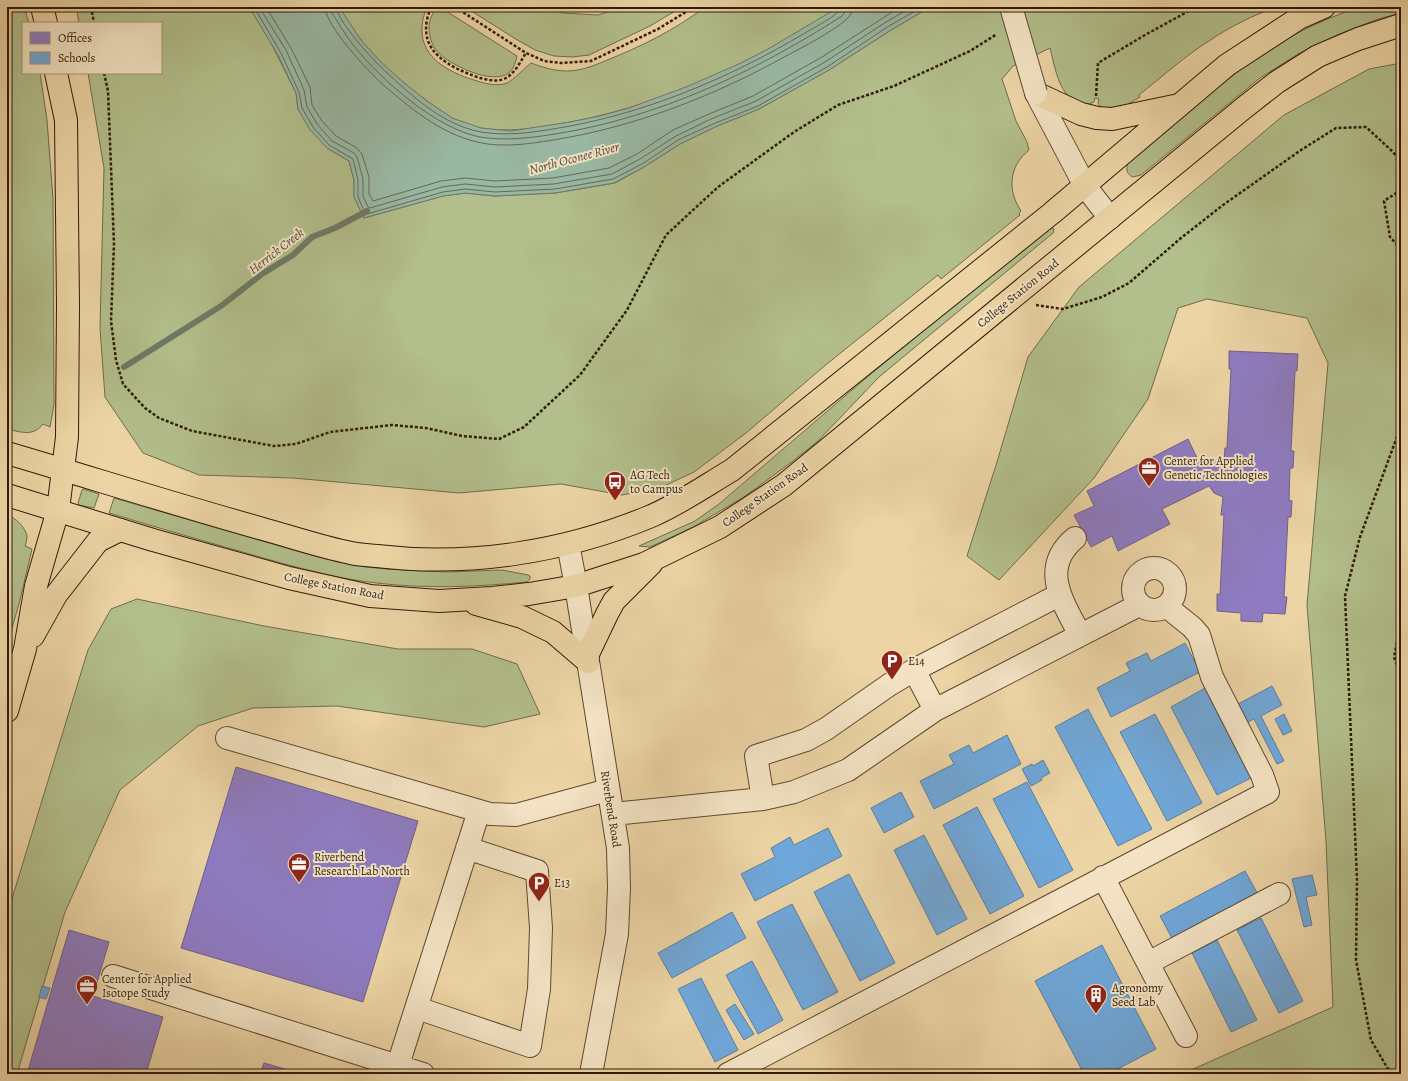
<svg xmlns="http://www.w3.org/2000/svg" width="1408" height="1081" font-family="Alegreya,serif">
<rect width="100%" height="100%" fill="#ecd4a5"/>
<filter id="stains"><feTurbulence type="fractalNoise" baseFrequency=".005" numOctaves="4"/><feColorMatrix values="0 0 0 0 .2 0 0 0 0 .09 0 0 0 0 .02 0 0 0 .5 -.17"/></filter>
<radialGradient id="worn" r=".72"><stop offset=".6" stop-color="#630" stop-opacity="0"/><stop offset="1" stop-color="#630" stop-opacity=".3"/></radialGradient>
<path fill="#b2be8b" stroke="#706c4a" d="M7 7H24L29 23H23V73H40L47 120 53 199 54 404 50 427 43 424C33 437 21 432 7 429Z
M76 7H249L268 37 296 93 298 109 327 148 349 161 354 180V197L364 218 443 196 465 193 495 196 555 193 615 183 644 167 680 144 715 127 759 109 829 70 891 30 930 7H1275C1253 16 1231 26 1212 39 1186 55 1163 76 1139 95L1140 97 1125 106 1102 110 1098 103 1099 99 1095 98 1094 102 1087 105C1082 104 1076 102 1072 99 1058 90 1054 63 1050 48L1013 66 1002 79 1016 121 1027 142 1029 150C1009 166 1007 190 1021 211L1019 213 1020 215 941 279 938 275 828 363 746 433 694 472 660 488 622 495 561 484 459 493 293 478 199 475 143 453 105 397 100 328 104 168 88 73H161V23H79Z
M339 7H427C410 48 438 69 474 80 483 83 497 87 507 83 513 80 525 68 531 63 542 67 554 71 567 71 580 71 593 66 605 61 640 47 675 30 705 7H839C753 63 656 109 553 125 530 129 505 132 481 128 472 126 461 122 452 118 447 115 442 111 437 108 410 89 381 66 361 40 353 30 346 18 339 7Z
M436 7 446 11 517 56C516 61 514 68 510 72 494 87 447 64 436 50 431 44 429 34 429 27 429 20 433 13 436 7Z
M465 7H543L563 13 598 15 622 7H682L650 26 589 55 572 57 554 56 535 50 514 38Z
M1359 7H1401V13L1378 19 1337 35 1298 54 1260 78 1141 175 1133 177C1126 174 1126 169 1128 162 1177 122 1224 77 1279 44 1304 28 1331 17 1359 7Z
M1401 63V1074H1182L1333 1007 1326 841 1307 605 1328 363 1307 318 1207 299 1178 308 1148 399 1094 478 999 580 967 556 997 462 1028 357 1079 287 1284 115 1369 69Z
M1050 227 1054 229 1053 233 879 377 817 442 793 461 744 497 693 527 650 547 639 546 695 521 719 504 866 378Z
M83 489 99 494 94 508 79 505 78 503 82 490Z
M114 498 297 551 322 558 366 567 386 569 445 572 502 570 528 575 530 576V579L527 582C474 587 428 589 376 583 339 579 303 569 267 559 214 544 162 529 109 513Z
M7 515C15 517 26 528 27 536 27 540 26 543 25 546L32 549 19 604 7 645Z
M137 599 264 626 398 649H472L517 664 540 714 484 727 337 706 253 708 198 726 120 790 65 912 17 1074H7V915L88 650 111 609Z"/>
<path fill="#99b8a4" stroke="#6f7966" d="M249 7H339L361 40 381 62 403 82 427 101 452 118 481 128 511 131 570 122 600 116 629 108 686 87 741 63 768 49 839 7H930L891 30 829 70 759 109 715 127 680 144 644 167 614 183 555 193 495 196 465 193 443 196 364 218 354 197V180L349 161 327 148 310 130 298 109 296 93 278 55Z"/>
<path fill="#8e7cc3" stroke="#725f8b" d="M1229 351 1298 354 1297 371H1295L1291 451H1294L1293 468H1290L1289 500 1292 501 1291 517H1288L1284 597H1287L1285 614 1263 613 1262 622 1241 621V613L1217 611V594H1220L1224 515H1221L1223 497 1214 493 1209 486 1162 509 1170 524 1118 551 1112 536 1091 547 1074 515 1094 506 1087 491 1188 439 1199 462H1224L1225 448H1227L1231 369H1229Z
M236 767 418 821 363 1002 181 948Z
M69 930 109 942 93 996 163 1017 146 1074H27Z
M264 1063 302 1074H260Z"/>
<path fill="#6fa8dc" stroke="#5c7e9d" d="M1185 643 1200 672 1111 717 1097 688 1130 671 1126 663 1147 653 1151 661Z
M1272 686 1282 705 1261 716 1284 761 1277 764 1254 719 1246 723 1236 705Z
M1205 688 1251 778 1217 795 1171 707Z
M1088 709 1152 829 1118 846 1055 727Z
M1155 714 1202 803 1167 821 1120 732Z
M1284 714 1292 731 1283 735 1275 719Z
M1007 735 1021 764 934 809 920 781 954 764 949 755 969 745 973 753Z
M1043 760 1050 773 1041 778 1042 780 1031 786 1022 769 1032 764 1033 766Z
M1027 782 1073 870 1039 888 993 799Z
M901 792 914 817 884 833 871 808Z
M977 807 1024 896 990 914 943 825Z
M828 828 842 856 755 901 741 874 775 857 771 848 790 837 794 845Z
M924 835 967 919 937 935 894 850Z
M1245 871 1260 898 1175 944 1160 916Z
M849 874 895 963 860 981 814 892Z
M1312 875 1317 895 1306 897 1312 925 1304 927 1292 879Z
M792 904 838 992 803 1010 757 922Z
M732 912 746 938 672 978 658 953Z
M1261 918 1303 1001 1279 1013 1237 930Z
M1217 940 1257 1020 1231 1032 1192 953Z
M1102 945 1156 1049 1108 1074H1084L1035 981Z
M752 961 783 1020 758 1034 726 975Z
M701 978 738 1050 715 1062 678 989Z
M42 986 50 988 46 999 39 997Z
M735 1004 754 1034 744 1040 726 1010Z"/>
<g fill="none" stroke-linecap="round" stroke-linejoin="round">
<path stroke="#646a56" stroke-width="1" d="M254 7 281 53 299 92 302 108 313 127 329 145 353 159 358 180V197L365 213 367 214 443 192 465 189 495 192 555 189 613 179 642 164 678 140 713 124 758 106 827 67 889 26 922 7
M259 7 286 50 304 90 307 107 317 124 332 141 354 153 357 157 363 179V196L368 207 370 208 442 187 465 184 495 187 554 184 612 174 640 159 676 136 711 119 756 101 825 62 886 22 912 7
M266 7 291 48 310 87 312 105 322 121 336 136 357 148 362 154 369 177V194L373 201 441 181 465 178 495 181 553 178 609 168 637 154 673 130 709 114 753 96 822 57 900 7
M325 7C326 27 366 68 380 82 409 107 439 133 477 142 502 148 528 144 553 140 635 127 714 96 786 56 807 45 828 34 846 20L851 14 852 7
M331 7 332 13C339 24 346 36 354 46 381 80 437 129 480 137 505 141 530 138 555 134 657 118 755 72 842 16L845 12 846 7
M336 7C338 22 373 60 385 71 412 96 443 125 481 132 505 136 529 133 553 129 642 115 728 79 805 33 813 28 840 15 841 7"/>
<path stroke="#6f7966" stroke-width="6" d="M124 367 221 306 262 274 293 255 312 237 335 228 367 211"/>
<g stroke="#5e4930" stroke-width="24">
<path id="minor" d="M1036 93 1085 186 1110 218
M1075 538C1039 568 1063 602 1080 635
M568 544 576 586 618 848 619 888 617 934 591 1074
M1133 589a21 21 0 1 1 42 0a21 21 0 1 1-42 0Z
M914 670 935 710
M227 738 490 814 516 815 608 790
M763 799 756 756 806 740 826 729 889 685 914 670 1059 595
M613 814 763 799 794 792 848 770 935 710 1139 605
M1103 877 1186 1036
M1148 963 1279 894
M113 976 423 1074
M417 1008 530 1046 539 989 541 928 537 871 467 848
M398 1065 479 811
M728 1074 1268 792 1262 775 1212 677 1199 635 1192 627 1167 607"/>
</g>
<g stroke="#2f1b09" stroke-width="24">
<path id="major" d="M1036 93 1081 114 1097 118 1112 119 1179 105
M7 453C92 478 177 505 263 529 292 537 321 547 351 553 359 555 368 555 377 556 469 567 564 552 649 517 678 505 705 486 732 470L1052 213 1227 65 1299 18 1324 7
M7 495 153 540 289 578 370 596 439 601 492 598 529 594 576 586 644 564 720 527 784 485 1245 107 1277 82 1318 56 1358 39 1401 25
M476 604 522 617 553 632 588 662
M587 656 607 614 614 601 651 564"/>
</g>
<g stroke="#2f1b09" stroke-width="24">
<path id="highway" d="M42 7 46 23
M33 636 56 595 98 541 120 530
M7 711 25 649 36 586 58 510 67 437 68 304 66 120 56 73"/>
</g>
<path stroke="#2f1b09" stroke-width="2.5" stroke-dasharray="3 2" stroke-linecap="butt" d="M91 7 94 23
M431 7C416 43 437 61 469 74 479 78 494 83 504 79 515 74 520 62 526 53
M455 7 526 53 544 61 561 63 591 61 658 29 694 7
M1033 11 1044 7
M104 73 108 91 114 244 111 321 116 360 123 384 145 408 159 418 192 431 274 446 296 444 330 432 392 425 426 428 462 436 499 439 524 427 580 375 627 310 666 235 718 187 794 132 838 105 894 86 970 51 997 34
M1096 96 1098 63 1145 35 1196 7
M1401 190 1384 201 1390 237 1401 249
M1036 305 1063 309 1102 297 1129 283 1181 238 1223 205 1301 150 1336 128 1366 127 1392 151 1401 161
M1401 623 1394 657 1401 676
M1391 1074 1371 1040 1356 960 1357 880 1345 596 1360 537 1401 426"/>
<use href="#minor" stroke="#f3e3c4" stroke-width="22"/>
<use href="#major" stroke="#ecd4a5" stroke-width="22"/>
<use href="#highway" stroke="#ecd4a5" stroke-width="22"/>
<g stroke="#5e4930" stroke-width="24" stroke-linecap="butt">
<path id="minor-bridge" d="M1011 7 1036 93"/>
</g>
<use href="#minor-bridge" stroke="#f3e3c4" stroke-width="22"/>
</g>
<defs>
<g id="office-pin" transform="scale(1.15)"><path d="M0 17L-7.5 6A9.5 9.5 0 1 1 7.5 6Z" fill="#8f2418" stroke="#f3e3c4"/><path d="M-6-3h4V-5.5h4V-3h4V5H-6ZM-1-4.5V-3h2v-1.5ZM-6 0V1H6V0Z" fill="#fff"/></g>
<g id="bus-pin" transform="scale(1.15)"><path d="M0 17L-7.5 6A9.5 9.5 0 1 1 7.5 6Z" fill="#8f2418" stroke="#f3e3c4"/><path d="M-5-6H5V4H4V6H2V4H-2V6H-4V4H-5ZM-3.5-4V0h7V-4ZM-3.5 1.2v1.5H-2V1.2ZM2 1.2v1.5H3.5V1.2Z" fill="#fff"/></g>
<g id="parking-pin" transform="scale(1.15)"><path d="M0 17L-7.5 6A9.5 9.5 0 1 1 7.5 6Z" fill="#8f2418" stroke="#f3e3c4"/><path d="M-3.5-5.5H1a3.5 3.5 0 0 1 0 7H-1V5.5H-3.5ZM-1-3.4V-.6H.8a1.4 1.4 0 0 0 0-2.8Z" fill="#fff"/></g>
<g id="building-pin" transform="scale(1.15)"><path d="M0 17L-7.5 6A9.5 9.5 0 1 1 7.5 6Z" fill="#8f2418" stroke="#f3e3c4"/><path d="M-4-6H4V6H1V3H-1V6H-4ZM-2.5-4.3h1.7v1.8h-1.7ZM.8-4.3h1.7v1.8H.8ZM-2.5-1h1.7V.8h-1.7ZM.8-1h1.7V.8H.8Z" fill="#fff"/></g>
</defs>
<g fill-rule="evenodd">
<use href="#office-pin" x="1149" y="468"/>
<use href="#bus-pin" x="615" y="482"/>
<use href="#parking-pin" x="892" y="661"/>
<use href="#office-pin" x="299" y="864"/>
<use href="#parking-pin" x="539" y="883"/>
<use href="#office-pin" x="87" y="986"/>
<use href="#building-pin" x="1096" y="995"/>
</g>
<g text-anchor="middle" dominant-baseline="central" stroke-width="4" stroke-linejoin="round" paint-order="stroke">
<g font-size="12" fill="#2f1b09" stroke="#f3e3c4">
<text transform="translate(1018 293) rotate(-39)">College Station Road</text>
<text transform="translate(765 495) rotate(-35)">College Station Road</text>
<text transform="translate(334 586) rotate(11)">College Station Road</text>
<text transform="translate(611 809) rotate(81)">Riverbend Road</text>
</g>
<g font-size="12" fill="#2f1b09" stroke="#f3e3c4" text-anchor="start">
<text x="1164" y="461">Center for Applied<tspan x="1164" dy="14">Genetic Technologies</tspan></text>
<text x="630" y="475">AG Tech<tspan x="630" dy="14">to Campus</tspan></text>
<text x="908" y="661">E14</text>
<text x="314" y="857">Riverbend<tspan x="314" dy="14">Research Lab North</tspan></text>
<text x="554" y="883">E13</text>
<text x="102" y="979">Center for Applied<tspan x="102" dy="14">Isotope Study</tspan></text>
<text x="1112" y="988">Agronomy<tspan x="1112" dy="14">Seed Lab</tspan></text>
</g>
<g font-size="13" font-style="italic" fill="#4f4a38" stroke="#f3e3c4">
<text transform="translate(574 158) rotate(-15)">North Oconee River</text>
<text transform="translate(276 251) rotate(-38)">Herrick Creek</text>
</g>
</g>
<rect width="1408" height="1081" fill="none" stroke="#ecd4a5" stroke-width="24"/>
<rect x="8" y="8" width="1392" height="1065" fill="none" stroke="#2f1b09" stroke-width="2"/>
<rect x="12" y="12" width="1384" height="1057" fill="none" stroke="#2f1b09"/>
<rect x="22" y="22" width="140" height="52" fill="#f3e3c4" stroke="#a59379"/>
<rect x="30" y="32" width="20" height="12" fill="#8e7cc3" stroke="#a59379"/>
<text x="58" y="42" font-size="12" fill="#2f1b09">Offices</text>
<rect x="30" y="52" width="20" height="12" fill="#6fa8dc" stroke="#a59379"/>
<text x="58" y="62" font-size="12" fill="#2f1b09">Schools</text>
<rect width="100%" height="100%" filter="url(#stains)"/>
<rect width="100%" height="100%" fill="url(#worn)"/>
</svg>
